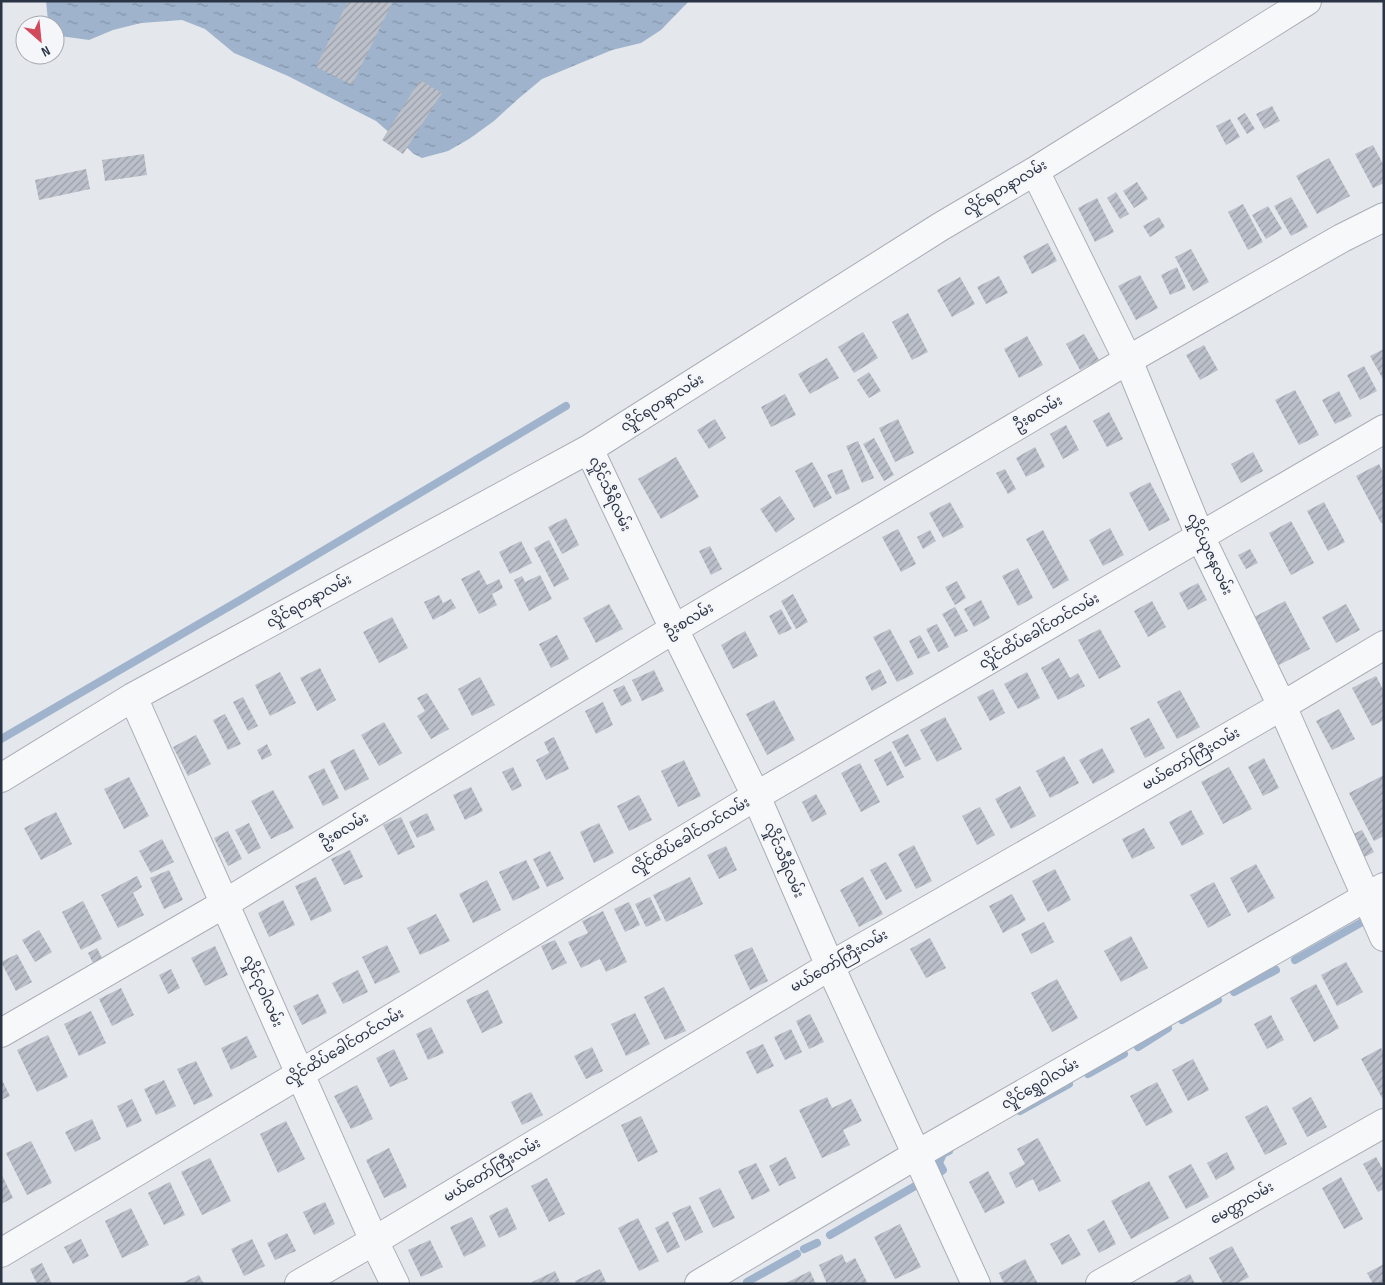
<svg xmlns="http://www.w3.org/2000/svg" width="1385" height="1285" font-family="'Sofia Sans Condensed','Noto Sans Myanmar',sans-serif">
<defs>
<pattern id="water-ripples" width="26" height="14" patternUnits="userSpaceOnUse" patternTransform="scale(1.25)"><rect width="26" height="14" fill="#9fb4cc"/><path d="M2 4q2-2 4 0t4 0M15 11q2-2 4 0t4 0" fill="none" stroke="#8293a7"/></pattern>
<pattern id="building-hatch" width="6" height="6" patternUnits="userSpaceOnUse" patternTransform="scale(1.25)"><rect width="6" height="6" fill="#bbc0ca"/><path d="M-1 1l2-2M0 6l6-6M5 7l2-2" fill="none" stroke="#989da6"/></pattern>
</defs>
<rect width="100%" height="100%" fill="#e4e7ec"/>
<path fill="url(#water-ripples)" d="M46 1H689L661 30 641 43 612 50 542 79 518 99 494 121 469 139 448 151 422 158 414 154 376 121 288 76 234 53 205 29 182 20 141 23 113 30 89 40 60 36 55 29V25H52L48 21Z"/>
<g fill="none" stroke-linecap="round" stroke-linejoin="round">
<path stroke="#9fb4cc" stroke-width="8" d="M1 739 242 599 566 406
M1295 960 1364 921
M1234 992 1276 970
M1182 1020 1218 1000
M1138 1047 1168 1028
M1088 1074 1124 1054
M1020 1111 1069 1084
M939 1173 943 1170 939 1163 943 1154 949 1151
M830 1235 917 1185
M804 1249 817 1243
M747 1282 797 1254"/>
</g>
<path fill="url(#building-hatch)" d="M348 1H393L352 85 316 67Z
M420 80 442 93 403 154 382 140Z
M1272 106 1280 121 1264 129 1256 114Z
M1245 113 1255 129 1247 134 1237 118Z
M1230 119 1240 137 1226 145 1216 126Z
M1373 145 1384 166V183L1373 188 1355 154Z
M144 154 147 175 105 181 102 160Z
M1329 158 1350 196 1317 214 1296 176Z
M86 169 90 189 39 200 35 180Z
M1137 182 1148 199 1134 208 1123 191Z
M1116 192 1129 214 1120 219 1107 198Z
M1291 197 1308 227 1291 236 1274 206Z
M1097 198 1114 232 1095 242 1078 208Z
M1243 204 1263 242 1248 250 1228 212Z
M1268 206 1282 229 1266 239 1252 215Z
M1159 217 1165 227 1150 237 1143 226Z
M1048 243 1057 261 1032 274 1023 256Z
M1191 249 1209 282 1193 291 1175 257Z
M1177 267 1186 288 1170 295 1161 275Z
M1140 275 1158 308 1136 320 1118 286Z
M999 276 1008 293 986 304 977 287Z
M960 277 975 304 952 317 937 290Z
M908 313 928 352 912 360 892 322Z
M863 332 878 358 854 373 838 347Z
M1084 334 1099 360 1080 370 1066 344Z
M1027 336 1043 365 1019 378 1004 349Z
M1204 345 1218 370 1200 380 1186 355Z
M1384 349V381L1370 356Z
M827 358 839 378 810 394 798 374Z
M1364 366 1377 391 1360 400 1347 375Z
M869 372 881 391 869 398 857 380Z
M1295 390 1319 435 1299 445 1275 400Z
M1339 391 1352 416 1335 424 1322 400Z
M785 394 796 415 771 427 761 407Z
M1109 412 1123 439 1107 447 1093 421Z
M715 419 726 438 709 449 697 430Z
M898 419 914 453 895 462 879 428Z
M1066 425 1079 450 1063 459 1050 434Z
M874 438 894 475 884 481 863 444Z
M858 441 874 478 862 483 846 446Z
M1035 447 1045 467 1026 477 1016 458Z
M1253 452 1263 471 1241 483 1231 464Z
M676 457 699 497 661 519 638 479Z
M812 462 832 498 814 508 795 471Z
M1379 464 1384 474V522L1381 523 1356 476Z
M842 469 850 489 836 495 827 475Z
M1005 469 1016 489 1008 494 996 473Z
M1150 482 1170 520 1149 531 1129 493Z
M780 496 795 519 776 533 760 509Z
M950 502 964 527 943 538 929 513Z
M1324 502 1345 542 1328 551 1307 511Z
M566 518 579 545 562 554 548 527Z
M1291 521 1314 563 1291 575 1269 533Z
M1110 528 1124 555 1103 566 1089 540Z
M898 529 916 564 901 572 882 537Z
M930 530 936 541 923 549 917 537Z
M1043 530 1069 580 1053 589 1026 539Z
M549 540 569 579 554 587 534 548Z
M521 541 532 563 510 574 499 552Z
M710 546 722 569 711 575 699 551Z
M1250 549 1258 563 1246 569 1238 555Z
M1018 568 1033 598 1018 606 1002 576Z
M479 570 487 585 499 579 503 588 492 594 497 605 479 614 461 579Z
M540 575 552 599 529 611 514 580 522 576 525 582Z
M957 581 966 598 955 605 945 587Z
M1198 583 1207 600 1188 610 1179 593Z
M793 594 808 622 796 629 781 601Z
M439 595 443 603 451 599 456 608 433 620 424 602Z
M981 600 990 618 974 627 964 609Z
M1152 601 1166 627 1148 637 1134 611Z
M1285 601 1310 649 1279 665 1254 617Z
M609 604 623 629 596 643 583 618Z
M1346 604 1360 630 1336 643 1322 617Z
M955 607 968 631 955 637 942 614Z
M781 609 792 629 779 635 769 616Z
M392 617 408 648 379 663 363 632Z
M937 624 949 647 938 652 926 629Z
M890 629 914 674 897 682 873 637Z
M1100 629 1121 667 1099 679 1078 640Z
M745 631 758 656 733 669 721 645Z
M557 635 569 659 551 668 539 644Z
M920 635 930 653 918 659 909 641Z
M1059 658 1070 678 1078 673 1085 686 1058 700 1041 668Z
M320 668 336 700 317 711 300 678Z
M880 669 887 683 872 691 865 677Z
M654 670 664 691 642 701 632 680Z
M280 672 296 703 270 716 255 685Z
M1027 672 1040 698 1018 709 1004 684Z
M1376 676 1384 691V720L1372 726 1352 688Z
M480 677 495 705 472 716 458 689Z
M624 685 632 701 621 706 613 690Z
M993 689 1005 713 990 721 977 697Z
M1180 690 1200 727 1177 739 1157 702Z
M427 693 449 729 431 739 417 716 425 711 417 698Z
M243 697 258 726 248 731 233 702Z
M774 700 795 740 767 755 746 714Z
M603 702 613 725 596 734 585 711Z
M1339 709 1355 739 1332 750 1316 721Z
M225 714 241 744 228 750 213 720Z
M945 717 962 749 937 762 920 730Z
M1149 718 1165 748 1145 758 1130 728Z
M384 722 402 753 379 766 361 735Z
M908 734 921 759 905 767 892 742Z
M196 735 211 764 188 776 173 747Z
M554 737 569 769 546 780 536 760 549 753 544 742Z
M267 744 272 755 262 760 257 750Z
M1102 748 1115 772 1093 784 1079 760Z
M354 749 369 779 345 791 330 761Z
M891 751 904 777 887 786 874 760Z
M1064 756 1079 783 1050 798 1036 771Z
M1264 758 1279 788 1263 796 1248 767Z
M684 760 701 796 678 807 661 771Z
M860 763 880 802 861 812 841 773Z
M513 767 522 786 512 791 502 772Z
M1229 767 1252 809 1223 824 1201 782Z
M324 768 339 798 323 806 308 776Z
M1384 775V836L1374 841 1349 793Z
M129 777 149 816 124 829 104 789Z
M1020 786 1036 816 1011 829 995 799Z
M471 787 483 811 465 820 453 795Z
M273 790 294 828 271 839 251 801Z
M816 794 827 814 812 822 802 802Z
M639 795 652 820 629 831 617 806Z
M980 807 995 835 977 845 962 816Z
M1191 810 1204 834 1182 846 1169 822Z
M56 812 72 844 41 860 24 828Z
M427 813 435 830 417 838 409 822Z
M401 817 415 847 398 855 383 825Z
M249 823 261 848 248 854 235 830Z
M599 823 614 853 594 863 580 832Z
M1144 828 1155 848 1132 859 1122 839Z
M1362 830 1374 852 1361 859 1349 836Z
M228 831 242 859 228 866 214 838Z
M162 839 174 862 151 873 139 851Z
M914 845 932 881 916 889 898 854Z
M726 846 737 870 719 879 707 855Z
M350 850 363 877 344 885 331 859Z
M550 851 564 879 547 887 533 859Z
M526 860 540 888 513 901 499 872Z
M886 862 902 891 886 900 870 870Z
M1256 864 1275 898 1248 913 1230 878Z
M1055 869 1071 900 1048 912 1032 881Z
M169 870 183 900 164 909 150 878Z
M137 876 142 887 133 893 144 915 118 928 101 895Z
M316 877 332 911 311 921 295 886Z
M690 877 703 904 666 922 653 895Z
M863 877 883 914 859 927 840 890Z
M487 880 501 910 473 923 459 894Z
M1214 882 1231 915 1208 928 1190 895Z
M1012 894 1026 920 1003 933 989 906Z
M650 897 661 920 646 927 635 904Z
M283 900 295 925 269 937 258 913Z
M83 901 102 939 81 950 62 912Z
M629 902 640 925 625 932 614 909Z
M603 911 627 962 606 972 600 959 581 968 568 942 588 933 582 921Z
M436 914 450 941 420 955 407 928Z
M1044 922 1054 942 1031 954 1021 934Z
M39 930 52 952 35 962 22 940Z
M1131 936 1148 968 1121 982 1104 951Z
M930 938 946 968 926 978 910 949Z
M555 940 567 963 552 970 541 946Z
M387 945 400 972 375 984 362 957Z
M215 946 228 975 205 986 191 958Z
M752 947 768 981 750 990 734 955Z
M97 948 103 960 94 965 88 953Z
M17 954 32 982 16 991 1 962Z
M1346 962 1363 992 1337 1006 1321 975Z
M171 969 180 988 168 994 159 975Z
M358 970 368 992 343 1004 332 983Z
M1057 979 1078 1018 1052 1032 1031 993Z
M1316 984 1339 1028 1314 1042 1290 998Z
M664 987 686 1031 665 1040 644 997Z
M121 988 134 1015 112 1026 99 999Z
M488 990 503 1023 482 1033 466 1000Z
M318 994 327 1013 302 1025 293 1006Z
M91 1011 106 1043 79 1056 64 1024Z
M635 1013 650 1044 626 1056 611 1024Z
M810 1014 824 1042 809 1049 796 1021Z
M1271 1015 1284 1040 1267 1049 1254 1024Z
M431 1027 444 1053 428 1060 416 1034Z
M791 1029 802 1052 785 1060 774 1037Z
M48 1035 68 1077 37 1092 17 1050Z
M247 1036 257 1057 231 1070 221 1048Z
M763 1044 774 1066 757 1074 746 1052Z
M592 1047 603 1071 586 1079 574 1056Z
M1381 1048 1384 1053V1097L1382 1098 1361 1059Z
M394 1049 408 1079 390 1087 376 1058Z
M1193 1059 1209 1090 1188 1101 1172 1070Z
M196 1061 213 1096 194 1105 177 1069Z
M1 1078 10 1096 1 1100Z
M164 1080 176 1106 156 1115 144 1089Z
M1157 1082 1173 1112 1146 1126 1130 1096Z
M357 1085 373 1119 351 1129 334 1096Z
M531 1092 543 1115 522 1125 511 1102Z
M827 1097 832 1108 851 1099 862 1121 843 1130 850 1145 822 1158 799 1110Z
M1311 1097 1327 1127 1307 1137 1292 1108Z
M132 1099 142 1121 127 1128 117 1106Z
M1267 1105 1287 1144 1265 1155 1245 1117Z
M641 1116 658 1152 638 1162 621 1125Z
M92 1119 101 1139 75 1152 65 1132Z
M286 1121 305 1159 278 1173 260 1134Z
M1038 1138 1061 1181 1039 1192 1033 1179 1016 1188 1009 1173 1025 1164 1017 1149Z
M31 1141 52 1183 27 1195 6 1153Z
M389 1148 407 1187 384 1198 366 1160Z
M1227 1152 1235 1169 1216 1180 1207 1163Z
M786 1157 796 1178 779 1186 769 1166Z
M1376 1157 1384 1171V1189L1378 1192 1363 1164Z
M210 1158 231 1201 202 1215 181 1172Z
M756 1163 770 1191 752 1200 738 1171Z
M1191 1164 1209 1197 1186 1209 1168 1176Z
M988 1171 1005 1203 985 1213 969 1182Z
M1 1173 13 1198 1 1204Z
M1341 1177 1363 1219 1344 1229 1322 1188Z
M547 1178 565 1214 549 1222 531 1186Z
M1149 1181 1169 1218 1131 1239 1111 1201Z
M170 1182 185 1215 164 1225 148 1193Z
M720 1188 735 1218 713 1228 699 1198Z
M325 1202 335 1224 314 1235 303 1212Z
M690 1205 703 1232 685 1241 672 1213Z
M507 1207 517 1229 499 1238 489 1216Z
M131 1208 149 1245 122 1258 105 1221Z
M472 1217 486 1246 464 1257 450 1227Z
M638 1218 659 1261 639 1271 618 1228Z
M1104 1220 1116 1244 1099 1253 1087 1230Z
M668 1221 680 1247 667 1253 655 1228Z
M900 1224 921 1267 895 1279 874 1237Z
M287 1233 296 1251 275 1260 267 1243Z
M1069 1234 1081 1255 1062 1265 1050 1244Z
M81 1239 89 1256 73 1264 64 1247Z
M252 1239 265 1266 244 1276 231 1249Z
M430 1240 443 1267 421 1277 408 1250Z
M1232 1246 1249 1277 1236 1284H1223L1209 1258Z
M842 1254 846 1263 855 1258 868 1284H827L819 1265Z
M1025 1259 1038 1284H1004L999 1273Z
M42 1263 52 1284H37L30 1269Z
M1384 1264V1284H1373L1367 1273Z
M600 1269 607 1284H576L575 1281Z
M555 1271 561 1284H533L532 1282Z
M810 1271 816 1284H784Z
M1190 1274 1195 1284H1171Z
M199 1275 204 1284H180Z"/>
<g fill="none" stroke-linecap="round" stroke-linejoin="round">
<g stroke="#a9aeb7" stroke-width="30">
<path id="minor" d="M1035 171 1128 360 1200 536 1282 706 1384 937
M589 449 674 629 756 796 830 966 976 1284
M133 697 374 1241 395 1284
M1 778 133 697 589 449 940 227 1035 171 1307 1
M1 1033 224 904 674 629 1128 360 1342 238 1384 217
M1 1253 300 1074 756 796 1384 429
M299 1284 374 1241 830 966 1059 835 1282 706 1384 645
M699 1284 916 1155 1384 887
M1100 1284 1384 1123"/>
</g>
<use href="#minor" stroke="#f7f8fa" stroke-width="28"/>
</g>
<g text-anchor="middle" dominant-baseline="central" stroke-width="5" stroke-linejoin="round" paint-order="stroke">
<g font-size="14" fill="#2b3445" stroke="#f4f6f9">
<text transform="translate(1005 188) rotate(-31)">လှိုင်ရတနာလမ်း</text>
<text transform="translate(662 403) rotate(-32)">လှိုင်ရတနာလမ်း</text>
<text transform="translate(1038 413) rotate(-31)">ဦးစလမ်း</text>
<text transform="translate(610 494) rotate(65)">လှိုင်သီရိလမ်း</text>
<text transform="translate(1210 554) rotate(65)">လှိုင်ယုဇနလမ်း</text>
<text transform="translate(309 601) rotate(-29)">လှိုင်ရတနာလမ်း</text>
<text transform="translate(689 620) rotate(-31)">ဦးစလမ်း</text>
<text transform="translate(1039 631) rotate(-30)">လှိုင်ထိပ်ခေါင်တင်လမ်း</text>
<text transform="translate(1191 759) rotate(-30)">မယ်တော်ကြီးလမ်း</text>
<text transform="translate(344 830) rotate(-31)">ဦးစလမ်း</text>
<text transform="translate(690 836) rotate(-31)">လှိုင်ထိပ်ခေါင်တင်လမ်း</text>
<text transform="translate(784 860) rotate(67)">လှိုင်သီရိလမ်း</text>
<text transform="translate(839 961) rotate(-30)">မယ်တော်ကြီးလမ်း</text>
<text transform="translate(263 991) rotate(66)">လှိုင်ငုဝါလမ်း</text>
<text transform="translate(344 1047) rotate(-31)">လှိုင်ထိပ်ခေါင်တင်လမ်း</text>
<text transform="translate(1040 1084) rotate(-30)">လှိုင်ရွှေဝါလမ်း</text>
<text transform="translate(492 1170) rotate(-31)">မယ်တော်ကြီးလမ်း</text>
<text transform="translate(1242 1203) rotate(-30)">မေတ္တာလမ်း</text>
</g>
</g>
<rect width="1385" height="1285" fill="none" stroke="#2b3445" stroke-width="5"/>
<g transform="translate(40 40) rotate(153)"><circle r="24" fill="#f4f6f9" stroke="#a4a8b1"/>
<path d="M0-4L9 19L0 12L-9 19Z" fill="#d1495b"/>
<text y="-8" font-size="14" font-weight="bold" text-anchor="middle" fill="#2b3445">N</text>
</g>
</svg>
